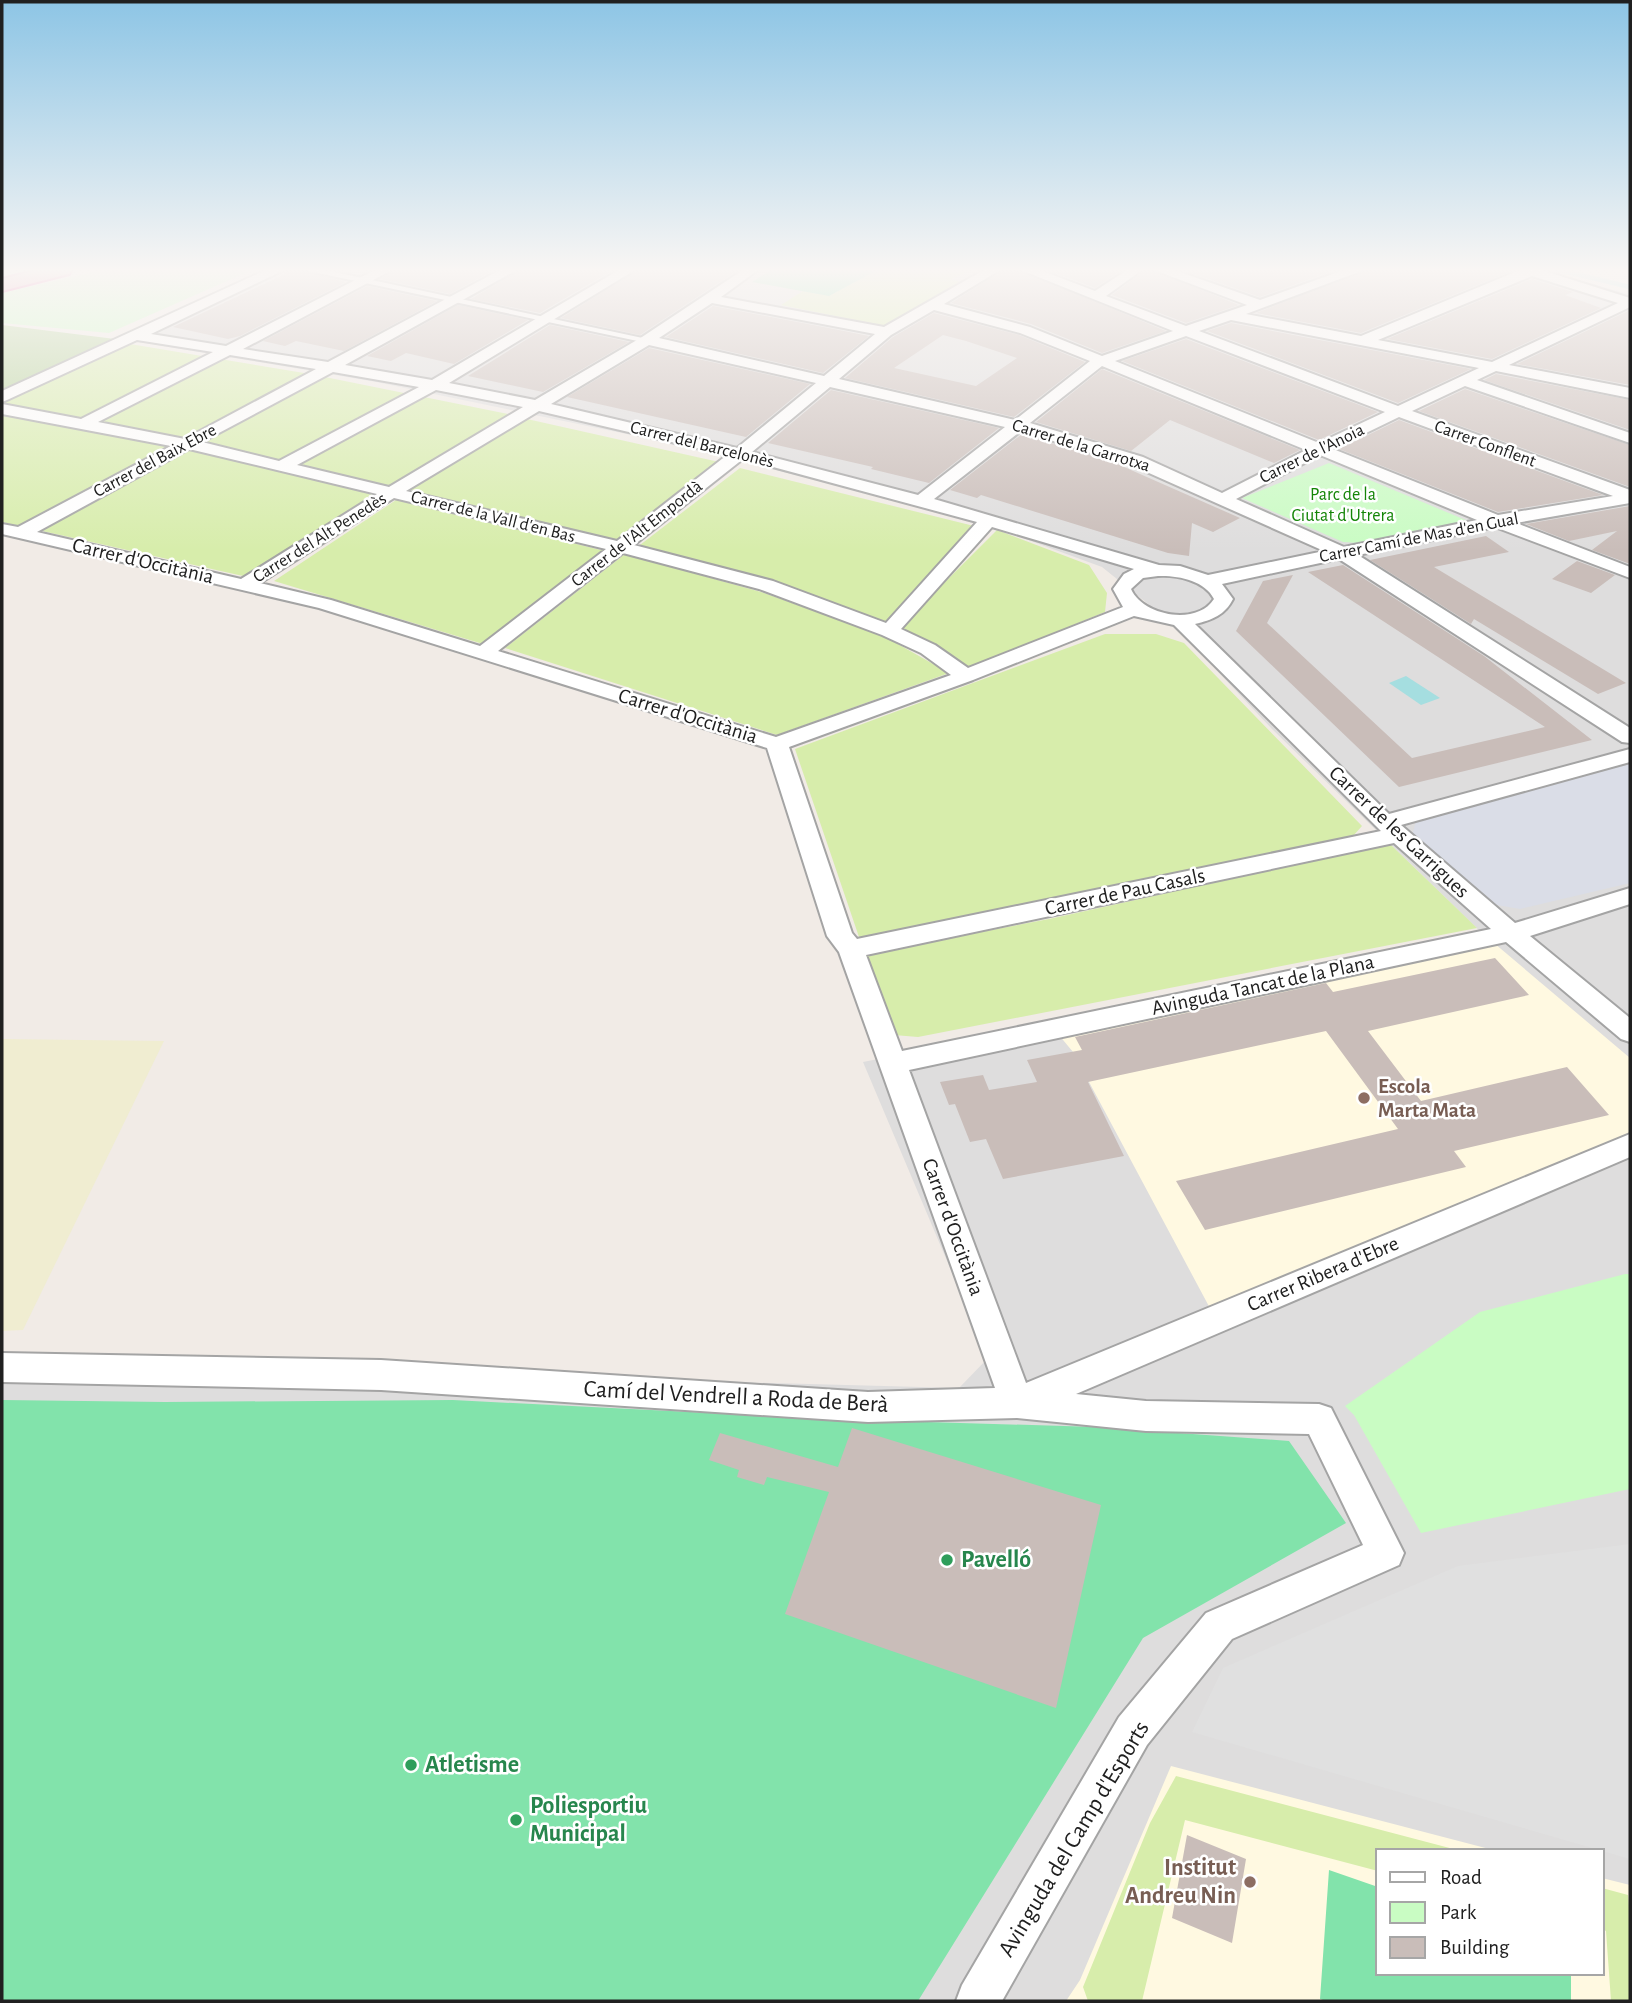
<svg xmlns="http://www.w3.org/2000/svg" width="1632" height="2003" font-family="'Alegreya Sans',sans-serif">
<rect width="100%" height="100%" fill="#f1ebe6"/>
<path fill="#dedddd" fill-rule="evenodd" d="M264 270H1541L1630 294V2001H2V1363L959 1388 988 1358 863 1062 1487 938 1272 729 1173 624 1102 567 963 516 641 437 376 382 116 338ZM1378 1851H1602V1973H1378Z"/>
<path fill="#fff9e1" d="M1488 938 1630 1058V1139L1212 1312 1073 1052 1054 1029Z
M1171 1766 1497 1851H1378V1973H1602V1878L1630 1885V2001H1066L1080 1980Z"/>
<path fill="#f0edd1" d="M2 1039 164 1041 23 1330 2 1331Z"/>
<path fill="#d7edab" d="M877 270H971L951 279 960 282 885 326 781 305 803 291 829 296Z
M124 343 310 374 508 414 252 578 2 522V400Z
M527 419 719 462 619 542 410 490Z
M740 468 974 526 885 624 764 580 640 545Z
M396 500 605 551 483 644 274 581Z
M997 530 1089 565 1107 593 1105 612 968 668 897 630Z
M625 554 761 592 882 635 949 673 777 735 505 648Z
M1105 634H1156L1184 643 1362 826 1353 836 1311 846 859 937 795 749Z
M1390 844 1477 928 918 1037 894 1035 861 955 1049 919Z
M1176 1776 1461 1851H1378V1871L1185 1820 1142 2001H1088L1083 1987 1150 1823Z
M1602 1888 1628 1895 1630 1916V2001H1611L1606 1931 1602 1929Z"/>
<path fill="#b5d299" d="M2 325 115 339 2 391Z"/>
<path fill="#c9fcc3" d="M102 270H252L109 333 2 323V293Z
M1329 463 1468 521 1360 543 1343 542 1242 498Z
M1625 1274H1630V1489L1421 1533 1354 1415 1345 1406 1480 1312Z"/>
<path fill="#82e3ab" d="M771 270H877L829 296 752 282Z
M2 1400 165 1402 453 1400 828 1419 1096 1427 1289 1441 1346 1523 1143 1638 918 2001H2Z
M1329 1870 1378 1887V1973H1571V2001H1326L1320 1999Z"/>
<path fill="#e0e0e0" d="M1630 1544V1859L1192 1732 1223 1668 1458 1566Z"/>
<path fill="#dadde7" d="M1630 764V883L1520 909 1497 905 1412 836 1416 821Z"/>
<path fill="#a5dee0" d="M1406 676 1440 698 1421 705 1389 683Z"/>
<g fill="none" stroke-linecap="round" stroke-linejoin="round">
<path stroke="#a5dee0" stroke-width="4.5" d="M1559 270 1630 287"/>
</g>
<path fill="#c9bdb9" fill-rule="evenodd" d="M287 270H302L346 282 240 336 228 339 173 327 283 275Z
M395 270H494L450 294 380 279Z
M520 270H613L540 313 471 299Z
M638 270H738L640 335 561 318Z
M1003 270H1019L1166 331 1102 353 1031 324 951 303Z
M1048 270H1122L1095 288Z
M1145 270H1152L1239 305 1186 323 1112 295Z
M1183 270H1335L1260 297Z
M1366 270H1508L1509 272 1361 333 1256 313Z
M1532 279 1573 292 1565 295 1601 308 1492 359 1387 339Z
M367 286 437 301 344 351 296 341 285 346 263 341Z
M458 305 528 320 454 364 406 353 391 361 367 356Z
M713 306 829 328 869 336 823 373 666 337Z
M1630 310V385L1517 364Z
M934 313 1019 335 1085 362 1014 417 845 378 893 337ZM943 335 966 341 1017 358 976 386 894 368Z
M1231 323 1471 369 1398 403 1207 331Z
M550 325 629 342 543 392 468 376Z
M1186 339 1378 412 1319 440 1122 361Z
M649 348 810 384 746 437 567 397Z
M1102 369 1300 450 1274 463 1170 420 1131 451 1036 422Z
M1496 374 1630 400V430L1484 380Z
M1465 389 1630 445V487L1419 411Z
M831 390 999 428 929 483 871 469 873 467 768 443Z
M1399 420 1603 495 1498 512 1339 449Z
M1022 434 1115 463 1240 518 1213 532 1192 523 1189 556 1168 553 981 495 977 498 950 490Z
M1630 506V564L1592 550 1617 531 1569 541 1526 524Z
M1486 536 1509 552 1434 567 1626 683 1598 694 1474 619 1471 624 1370 560Z
M1577 561 1615 575 1591 593 1552 579Z
M1343 565 1484 656 1592 740 1399 787 1236 631 1263 581 1293 575 1267 623 1412 758 1545 727 1308 572Z
M1495 958 1529 995 1368 1031 1421 1101 1567 1067 1609 1115 1454 1151 1466 1167 1205 1230 1176 1181 1398 1129 1326 1031 1088 1082 1124 1156 1003 1179 986 1139 970 1142 955 1104 949 1105 940 1082 983 1075 989 1090 1037 1082 1027 1060 1082 1050 1075 1037 1326 983 1333 992Z
M852 1428 1101 1505 1056 1708 785 1614 829 1492 767 1477 764 1485 737 1477 739 1470 709 1460 720 1433 838 1467Z
M1187 1835 1246 1859 1232 1943 1172 1918Z"/>
<g fill="none" stroke-linecap="round" stroke-linejoin="round">
<g stroke="#a4a4a4" stroke-width="4">
<path id="pedestrian" d="M304 270H325L652 340 647 343Z"/>
</g>
<g stroke="#a4a4a4" stroke-width="4">
<path id="minor" d="M266 270H284L151 334 226 346 375 270H392L243 349 328 362 500 270H517L345 365 432 380 619 270H635L449 383 535 400 642 337 743 270H758L721 297 884 327 984 270H1000L944 304 1030 327 1102 356 1173 331 1021 270H1040L1095 291 1127 270H1142L1106 296 1186 326 1247 305 1154 270H1174L1260 300 1344 270H1364L1246 314 1361 336 1520 270H1541L1630 298V307L1509 365 1630 388V398L1496 371 1477 380 1630 433V443L1465 386 1412 411 1630 490V503L1516 523 1630 567V578L1495 527 1358 555 1630 728V743L1622 742 1339 559 1222 584 1233 599C1225 615 1212 620 1195 624L1389 814 1630 749V762L1401 825 1515 923 1630 888V904L1530 936 1630 1018V1042L1621 1039 1506 942 909 1070 1026 1383 1630 1134V1157L1076 1394 1146 1401 1319 1404 1331 1408 1404 1553 1399 1565 1232 1639 1147 1745 1002 2001H956L962 1985 1119 1717 1206 1613 1363 1545 1309 1434 1146 1431 1017 1418 868 1422 381 1390 2 1382V1353L381 1360 868 1392 995 1388 839 952 827 936 767 748 319 608 2 534V524L18 527 171 446 2 414V404L81 419 213 352 137 340 7 400 2 402V391ZM1532 276 1618 303 1492 362 1378 340ZM712 303 875 334 824 376 659 338ZM934 310 1020 333 1090 361 1015 420 839 379 891 335ZM1231 320 1479 368 1398 406 1199 331ZM1186 336 1385 412 1319 443 1115 361ZM649 345 816 383 737 448 551 404ZM230 355 316 369 185 439 98 422ZM1102 366 1306 450 1222 493 1143 457 1030 423ZM333 372 419 387 279 461 202 442ZM830 387 1005 427 918 495 752 452ZM436 390 523 407 389 487 297 465ZM539 411 727 455 617 541 406 491ZM1399 417 1613 496 1498 515 1333 449ZM1021 431 1131 465 1324 551 1208 575 1180 566 1159 565 934 499ZM189 449 377 494 241 579 37 532ZM1320 455 1477 520 1344 547 1236 499ZM743 459 977 522 886 623 773 581 634 545ZM394 498 606 549 480 646 331 600 260 583ZM992 527 1134 569 1124 574 1113 589 1123 607 968 668 935 645 901 629ZM623 553 759 589 882 635 921 653 951 675 776 737 498 651ZM1158 576C1176 575 1205 580 1214 599 1197 626 1143 616 1131 589L1143 578ZM1134 616 1174 625 1381 831 857 939 852 933 789 747 973 680ZM1394 843 1491 929 902 1051 866 955Z"/>
</g>
<g stroke="#e22087" stroke-width="4">
<path id="motorway" d="M37 270H71L69 274 2 291V279Z"/>
</g>
<use href="#pedestrian" fill="#fff" fill-rule="evenodd"/>
<use href="#minor" fill="#fff" fill-rule="evenodd"/>
<use href="#motorway" fill="#eb8caf" fill-rule="evenodd"/>
</g>
<linearGradient id="sky" x2="0" y2="1"><stop stop-color="#8dc5e5"/><stop offset="0.49" stop-color="#f9f6f4"/><stop offset="1" stop-color="#f9f6f4" stop-opacity="0"/></linearGradient>
<rect width="1632" height="551" fill="url(#sky)"/>
<g fill="#8d6e63" stroke="#fff" stroke-width="2.5">
<circle cx="1364" cy="1098" r="7"/>
<circle cx="1250" cy="1882" r="7"/>
</g>
<g fill="#2e9e5b" stroke="#fff" stroke-width="2.5">
<circle cx="947" cy="1560" r="7"/>
<circle cx="411" cy="1765" r="7"/>
<circle cx="516" cy="1820" r="7"/>
</g>
<g text-anchor="middle" dominant-baseline="central" stroke-width="5" stroke-linejoin="round" paint-order="stroke">
<g font-size="18" fill="#202020" stroke="#fff">
<text transform="translate(1485 444) rotate(20)">Carrer Conflent</text>
<text transform="translate(702 445) rotate(14)">Carrer del Barcelonès</text>
<text transform="translate(1081 446) rotate(17)">Carrer de la Garrotxa</text>
<text transform="translate(1312 454) rotate(-26)">Carrer de l'Anoia</text>
<text transform="translate(155 461) rotate(-28)">Carrer del Baix Ebre</text>
<text transform="translate(493 517) rotate(14)">Carrer de la Vall d'en Bas</text>
<text transform="translate(637 534) rotate(-38)">Carrer de l'Alt Empordà</text>
<text transform="translate(320 538) rotate(-32)">Carrer del Alt Penedès</text>
<text transform="translate(1419 538) rotate(-11)">Carrer Camí de Mas d'en Gual</text>
</g>
<g font-size="18" fill="#148507" stroke="#fff">
<text x="1343" y="495">Parc de la<tspan x="1343" dy="21">Ciutat d'Utrera</tspan></text>
</g>
<g font-size="21" fill="#202020" stroke="#fff">
<text transform="translate(143 561) rotate(13)">Carrer d'Occitània</text>
<text transform="translate(688 716) rotate(17)">Carrer d'Occitània</text>
<text transform="translate(1399 832) rotate(43)">Carrer de les Garrigues</text>
<text transform="translate(1125 892) rotate(-12)">Carrer de Pau Casals</text>
<text transform="translate(1263 985) rotate(-12)">Avinguda Tancat de la Plana</text>
<text transform="translate(953 1227) rotate(70)">Carrer d'Occitània</text>
<text transform="translate(1323 1274) rotate(-23)">Carrer Ribera d'Ebre</text>
</g>
<g font-size="21" font-weight="bold" fill="#785e54" stroke="#fff" text-anchor="start">
<text x="1378" y="1086">Escola<tspan x="1378" dy="24">Marta Mata</tspan></text>
</g>
<g font-size="24" fill="#202020" stroke="#fff">
<text transform="translate(736 1397) rotate(3)">Camí del Vendrell a Roda de Berà</text>
<text transform="translate(1074 1839) rotate(-59)">Avinguda del Camp d'Esports</text>
</g>
<g font-size="24" font-weight="bold" fill="#27864d" stroke="#fff" text-anchor="start">
<text x="961" y="1560">Pavelló</text>
<text x="425" y="1765">Atletisme</text>
<text x="530" y="1806">Poliesportiu<tspan x="530" dy="28">Municipal</tspan></text>
</g>
<g font-size="24" font-weight="bold" fill="#785e54" stroke="#fff" text-anchor="end">
<text x="1236" y="1868">Institut<tspan x="1236" dy="28">Andreu Nin</tspan></text>
</g>
</g>
<rect width="1632" height="2003" fill="none" stroke="#202020" stroke-width="7"/>
<rect x="1376" y="1849" width="228" height="126" fill="#ffffff" stroke="#a6a6a6" stroke-width="2"/>
<rect x="1390" y="1872" width="35" height="10" fill="#ffffff" stroke="#a6a6a6" stroke-width="2"/>
<text x="1440" y="1884" font-size="21" fill="#202020">Road</text>
<rect x="1390" y="1902" width="35" height="21" fill="#c9fcc3" stroke="#a6a6a6" stroke-width="2"/>
<text x="1440" y="1919" font-size="21" fill="#202020">Park</text>
<rect x="1390" y="1937" width="35" height="21" fill="#c9bdb9" stroke="#a6a6a6" stroke-width="2"/>
<text x="1440" y="1954" font-size="21" fill="#202020">Building</text>
</svg>
